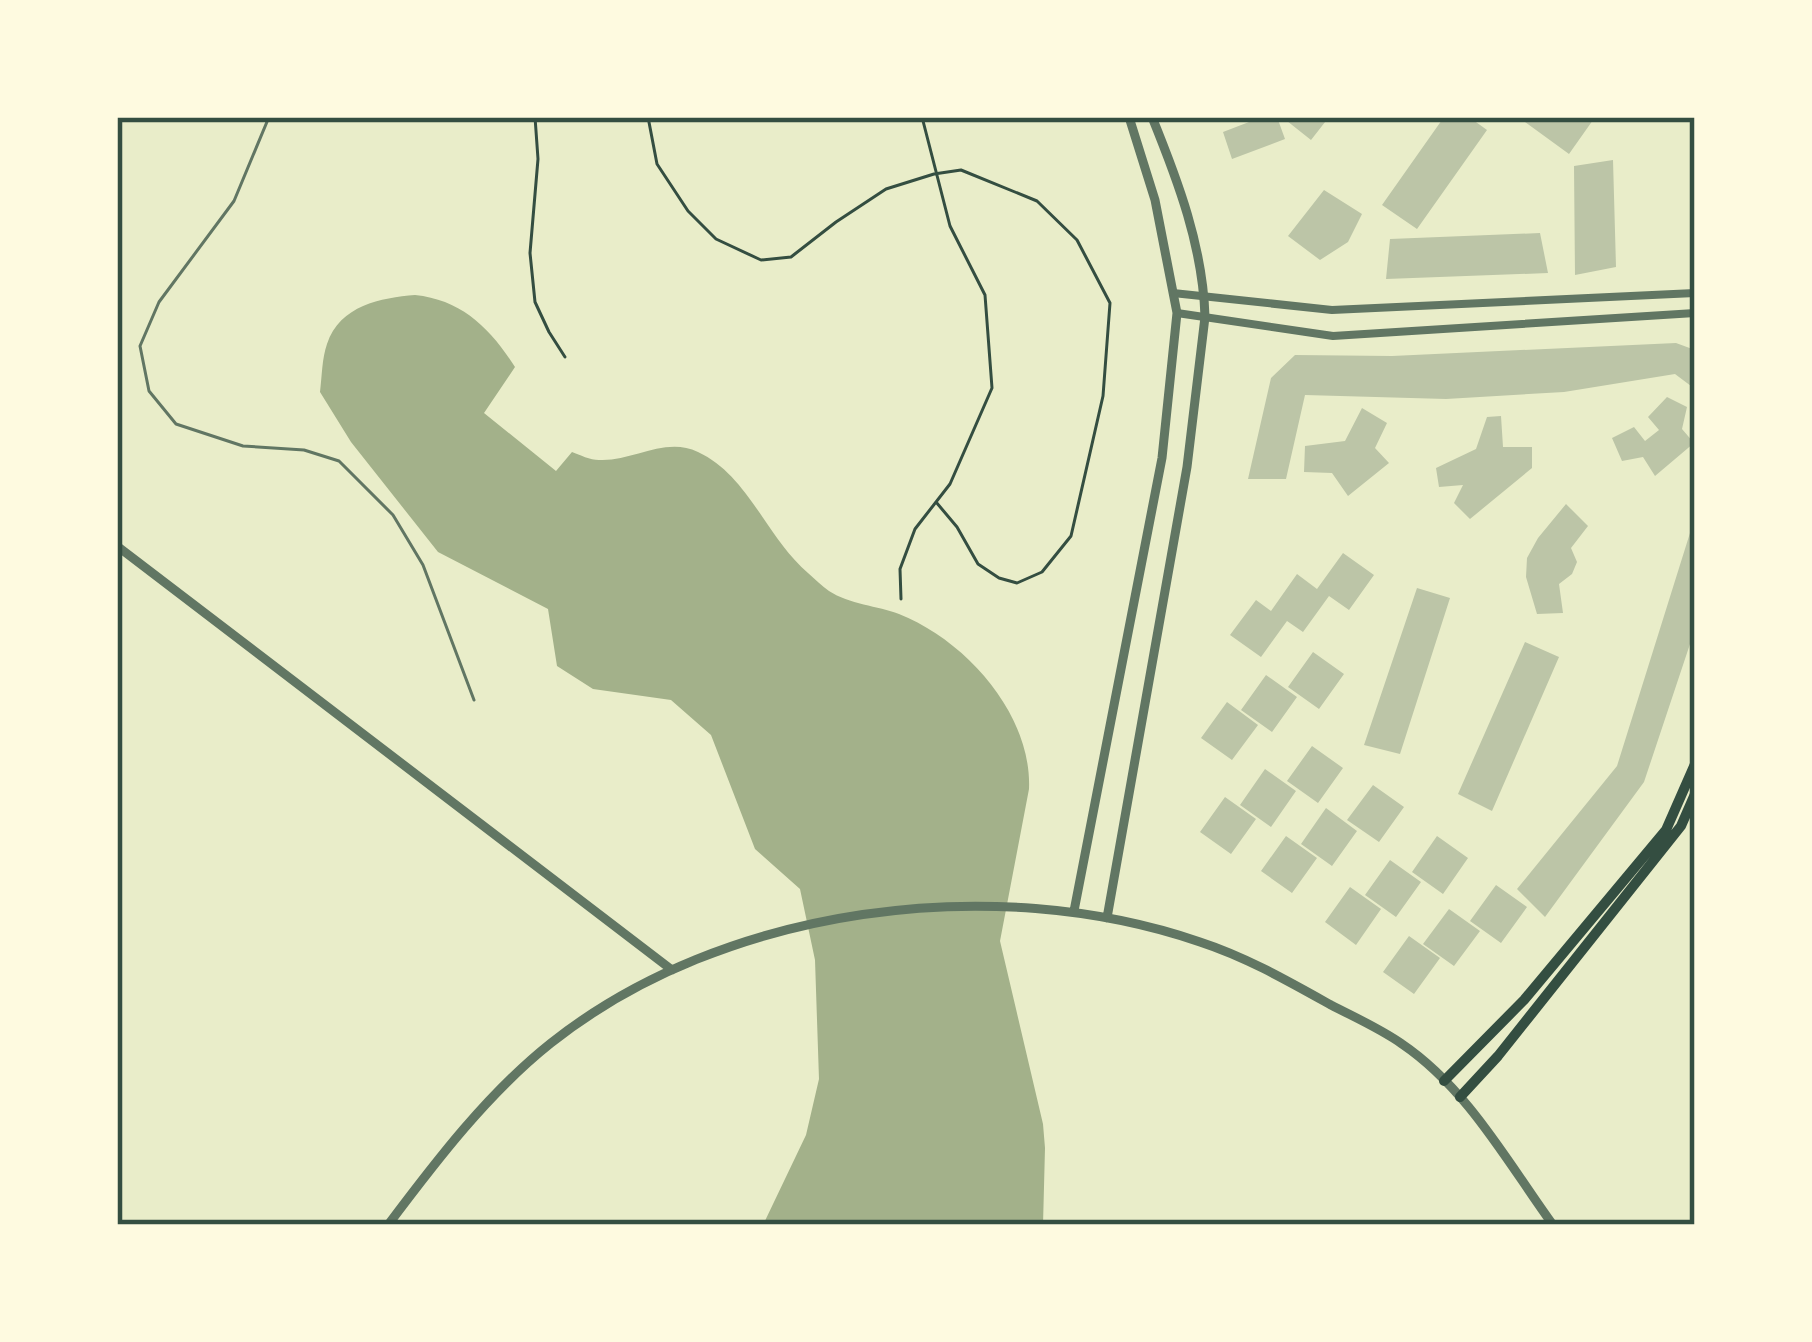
<svg xmlns="http://www.w3.org/2000/svg" width="1812" height="1342" font-family="'Golos Text',sans-serif">
<rect width="100%" height="100%" fill="#e9edc9"/>
<path fill="#a3b18a" d="M415 295C462 300 490 328 515 367L484 413 556 471 572 452C580 455 590 460 599 460 632 462 665 436 698 452 749 476 765 536 808 573 815 579 822 586 829 591 849 604 878 606 899 614 967 641 1032 715 1029 789L1000 941 1043 1124 1045 1148 1043 1225H763L806 1135 819 1079 815 960 800 889 755 849 711 735 671 700 593 689 557 666 548 609 438 552 351 442 320 392C322 376 322 358 327 344 340 305 381 298 415 295Z"/>
<path fill="#bcc5a7" d="M1262 117H1277L1285 139 1232 159 1223 132Z
M1282 117H1329L1311 140Z
M1444 117H1469L1487 130 1417 229 1382 205Z
M1518 117H1589L1593 120 1569 154Z
M1613 160 1616 267 1575 275 1574 166Z
M1324 190 1362 214 1348 242 1320 260 1288 236Z
M1540 233 1548 273 1386 279 1390 239Z
M1676 343 1695 350V389L1675 374 1564 392 1446 399 1305 395 1286 479H1248L1271 378 1295 355 1392 356Z
M1667 397 1687 407 1682 429 1694 443 1655 476 1643 457 1622 461 1612 438 1634 427 1645 441 1659 430 1648 417Z
M1362 408 1387 423 1375 448 1389 463 1348 496 1332 473 1304 472 1305 446 1345 441Z
M1501 416 1503 447H1532V468L1470 519 1454 503 1463 485 1439 487 1436 468 1476 449 1487 417Z
M1566 504 1588 526 1571 548 1577 562 1572 574 1559 584 1563 613 1537 614 1526 577 1527 558 1538 538Z
M1695 517V629L1644 782 1545 917 1517 889 1617 766Z
M1343 553 1374 575 1349 610 1329 596 1303 632 1287 621 1261 657 1230 635 1256 600 1271 611 1297 574 1317 589Z
M1417 588 1450 598 1400 754 1364 745Z
M1525 642 1559 657 1492 811 1458 794Z
M1313 652 1344 674 1319 709 1288 687Z
M1266 675 1297 697 1272 732 1241 710Z
M1227 702 1258 725 1232 760 1201 738Z
M1312 746 1343 768 1318 803 1287 781Z
M1265 769 1296 791 1271 827 1240 805Z
M1373 785 1404 807 1379 842 1347 820Z
M1225 797 1256 819 1231 854 1200 832Z
M1326 808 1357 831 1332 866 1301 844Z
M1286 836 1317 858 1292 893 1261 871Z
M1437 836 1468 858 1443 894 1412 872Z
M1390 860 1421 882 1396 917 1365 895Z
M1496 885 1527 907 1501 943 1470 921Z
M1350 887 1381 909 1356 945 1325 922Z
M1449 909 1480 931 1454 966 1423 944Z
M1409 936 1440 958 1414 994 1383 972Z"/>
<g fill="none" stroke-linecap="round" stroke-linejoin="round">
<path stroke="#344e41" stroke-width="3" d="M535 117 538 159 530 253 535 302 549 332 565 357
M648 117 657 164 688 211 716 239 761 260 791 257 836 222 886 189 934 174 961 170 1037 201 1077 240 1110 303 1103 396 1071 536 1042 572 1017 583 999 578 978 564 957 527 936 502
M901 599 900 569 915 529 950 484 992 388 985 295 950 226 922 117"/>
<path stroke="#617663" stroke-width="3" d="M269 117 234 201 159 302 140 346 149 391 176 424 243 446 304 450 339 461 393 515 423 565 474 700"/>
<path stroke="#617663" stroke-width="8" d="M1173 293 1332 310 1695 293
M1177 313 1333 336 1695 313"/>
<path stroke="#617663" stroke-width="9" d="M117 546 672 970
M1074 911 1162 458 1177 313 1155 200 1129 117
M1107 918 1187 467 1205 317C1203 247 1178 181 1152 117
M388 1225C436 1161 488 1093 551 1043 724 906 993 871 1200 942 1246 957 1288 981 1331 1005 1354 1017 1381 1029 1402 1044 1467 1088 1508 1163 1553 1225"/>
<path stroke="#344e41" stroke-width="10" d="M1444 1081 1524 1000 1666 830 1695 764
M1460 1097 1498 1056 1681 826 1695 794"/>
</g>
<rect width="1812" height="1342" fill="none" stroke="#fefae0" stroke-width="240"/>
<rect x="120" y="120" width="1572" height="1102" fill="none" stroke="#344e41" stroke-width="4.5"/>
</svg>
